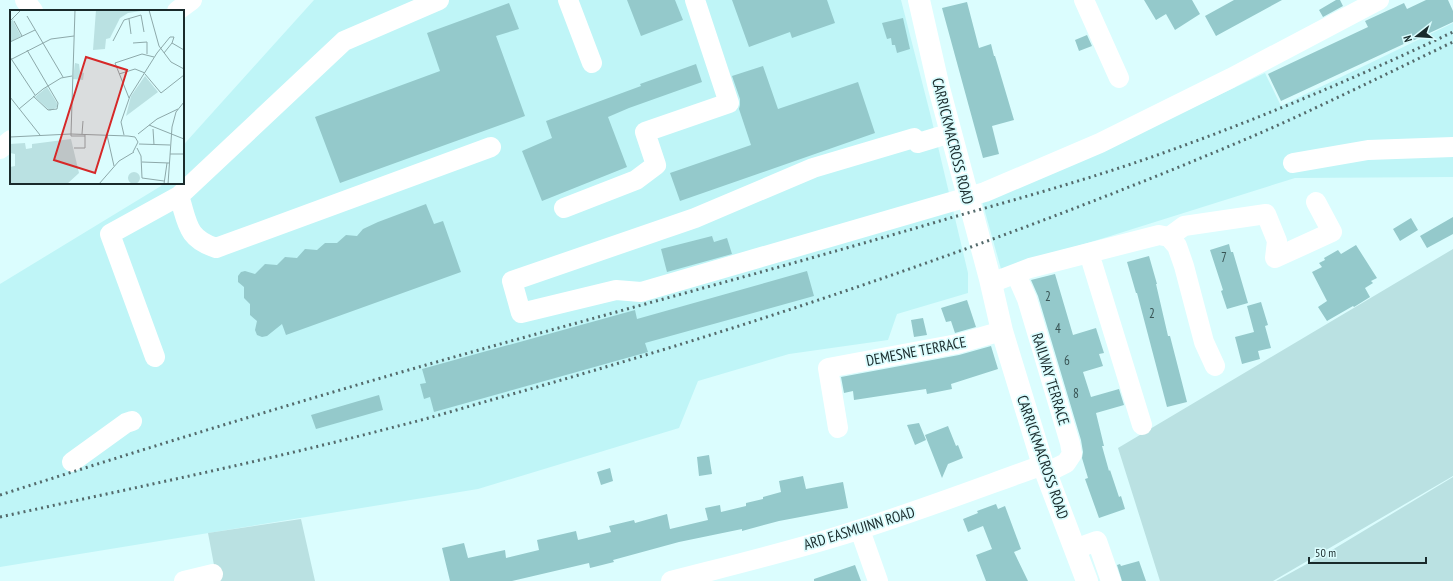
<svg xmlns="http://www.w3.org/2000/svg" width="1453" height="581" font-family="'PT Sans Narrow',sans-serif">
<rect width="100%" height="100%" fill="#dbfdfe"/>
<path fill="#bff5f7" d="M314 0H901L931 117 968 273V293L897 314 888 340 789 354 698 381 679 428 478 489 0 567V284L161 186 163 183H183V147L186 142Z
M1453 23V177L1295 178 1104 238 1001 269 982 201 1188 110 1265 73 1281 106Z"/>
<path fill="#bae1e2" d="M1453 249V476L1273 581H1160L1118 448Z
M1453 477V581H1276L1332 550Z
M301 519 315 581H217L208 533Z"/>
<path fill="#94c9cb" d="M627 0H675L683 20 641 36Z
M732 0H827L835 23 792 38 790 32 749 47Z
M1144 0H1192L1200 14 1175 30 1166 14 1156 20Z
M1234 0H1282L1216 36 1205 16Z
M1336 0H1340L1343 6 1323 17 1319 10Z
M1426 0H1448L1453 11V22L1408 43V42L1281 101 1268 74 1368 27 1365 21 1404 3 1407 9Z
M967 2 979 48 991 44 994 56H995L1014 120 992 126 999 154 983 158 942 8Z
M509 3 519 29 496 36 525 116 340 183 315 117 440 71 427 33Z
M903 18 910 49 897 53 895 45H892L891 38 887 39 882 23Z
M1087 35 1092 46 1079 51 1075 40Z
M696 64 702 82 629 108 608 117 627 167 542 201 522 151 552 138 546 121 641 86 640 84Z
M763 66 778 109 858 82 875 133 680 201 670 173 751 145 739 109 740 105V99L732 76Z
M426 204 434 224 443 221 461 272 286 335 282 324 267 336 262 337 257 335 255 330 257 321 250 315V304L244 298V287L238 282V276L241 272 245 271 255 274 265 264 277 265 285 257 297 258 305 249 317 250 325 243H337L346 235 357 236 363 229 378 222Z
M1453 217V234L1427 248 1420 236Z
M1411 218 1418 230 1400 241 1393 229Z
M712 236 714 242 727 238 732 254 667 272 661 249Z
M1229 244 1231 252H1233L1248 303 1227 309 1221 291 1223 290 1210 250Z
M1356 245 1377 278 1371 281 1373 283 1365 288 1370 297 1354 307 1353 306 1327 321 1318 307 1327 301 1312 272 1322 267 1319 263 1325 260 1324 258 1338 250 1341 254Z
M1149 256 1157 284H1156L1168 336H1170L1187 402 1167 407 1137 293H1136L1127 262Z
M807 271 814 296 645 343 648 352 434 412 430 397 424 399 420 384 426 383 422 369 635 310 637 319Z
M1055 274 1073 335 1096 328 1104 353 1099 354 1103 366 1083 372 1091 397 1119 389 1124 405 1096 413 1104 446H1102L1109 471 1110 470 1119 497 1121 496 1125 509 1099 518 1085 479 1088 478 1082 458 1083 452 1081 440 1038 296 1031 280Z
M967 300 976 327 955 333 951 321 946 322 941 308Z
M1261 302 1268 325 1265 326 1271 348 1258 351 1260 359 1242 364 1235 337 1254 332 1247 306Z
M923 318 927 335 914 337 911 320Z
M991 346 998 369 951 384 952 389 927 394 926 389 854 400 853 391 844 393 841 377 959 355Z
M379 395 383 410 316 429 311 415Z
M919 423 926 440 915 445 907 425Z
M948 426 956 446 958 445 963 458 948 464 942 478 925 435Z
M709 455 712 474 699 476 697 457Z
M610 468 613 481 601 485 597 472Z
M803 476 806 489 843 482 848 508 779 521 742 531V529L679 542 613 560 614 562 590 568 589 563 512 581H450L442 548 464 543 468 558 505 550 506 558 539 550 537 540 576 531 578 540 611 532 609 526 634 520 635 523 667 514 670 529 708 520 705 508 720 505 721 512 746 506V503L763 499V497L781 492 779 481Z
M996 504 998 509 1005 506 1021 549 1014 552 1028 581H986L976 555 992 549 983 526 968 532 963 519 978 513 977 511Z
M1139 561 1146 581H1122L1117 565 1120 564 1121 566Z
M855 565 861 581H814V579Z"/>
<g fill="none" stroke-linecap="round" stroke-linejoin="round">
<path stroke="#fff" stroke-width="20" d="M25 0 33 11
M439 0 344 41 179 196C188 223 186 238 216 248L491 147
M568 0 592 63
M1084 0 1119 78
M177 11 192 0
M951 133 918 143 914 138 813 168 695 218 512 281 521 313 616 290 641 292 985 192 1100 143 1231 78 1379 0
M0 149 11 140
M1293 163 1368 150 1453 147
M564 208 636 180 656 165 645 132 729 103 695 0
M1169 237 1184 226 1266 214 1277 241 1275 258 1332 232 1316 202
M1089 253 1142 425
M1016 274 1027 299 1070 443 1072 454 1066 463 1046 473
M991 283 1030 268 1159 235 1169 237 1177 246 1184 266 1204 342 1215 366
M155 357 110 234 179 196
M838 428 828 368 957 344 1002 331
M72 462 126 423 132 421
M860 530 878 581
M1075 549 1097 541 1111 581
M184 581 213 574
M671 581C725 567 779 554 832 538 903 517 973 490 1043 465"/>
<path stroke="#fff" stroke-width="22" d="M919 0 939 88 990 279 1002 331 1043 465 1087 581"/>
<path stroke="#546a6b" stroke-width="3" stroke-dasharray="2 4" stroke-linecap="butt" d="M0 495C190 434 381 376 573 324 699 289 825 255 950 218 1021 198 1093 178 1163 153 1261 118 1358 77 1453 32
M0 517C133 488 266 461 398 426 435 417 472 405 509 395 764 323 1014 238 1258 134 1324 105 1388 73 1453 42"/>
</g>
<g text-anchor="middle" dominant-baseline="central" stroke-width="3.5" stroke-linejoin="round" paint-order="stroke">
<g font-size="13" fill="#385253">
<text x="1224" y="257">7</text>
<text x="1048" y="296">2</text>
<text x="1152" y="313">2</text>
<text x="1058" y="328">4</text>
<text x="1067" y="360">6</text>
<text x="1076" y="393">8</text>
</g>
<g font-size="15" fill="#192a2b" stroke="#dbfdfe">
<text transform="translate(953 141) rotate(76)">CARRICKMACROSS ROAD</text>
<text transform="translate(916 351) rotate(-11)">DEMESNE TERRACE</text>
<text transform="translate(1051 379) rotate(73)">RAILWAY TERRACE</text>
<text transform="translate(1043 457) rotate(71)">CARRICKMACROSS ROAD</text>
<text transform="translate(859 528) rotate(-17)">ARD EASMUINN ROAD</text>
</g>
</g>
<g transform="translate(10 10)">
<rect width="174" height="174" fill="#dbfdfe"/>
<path d="M86 0H137L118 3 110 8 100 28 96 29 95 39 83 40ZM4 8 3 11 11 26 0 32V12ZM65 53 69 54 70 62 74 63 73 70 63 69ZM135 66 148 82 116 106 121 86ZM37 77 47 93V97L40 101 25 87ZM61 129 69 163 57 174H1L0 157 5 156V144L0 143V134L15 133 16 139 22 138V134ZM118 168a6 6 0 1 1 12 0a6 6 0 1 1-12 0Z" fill="#bae1e2"/>
<path fill="none" stroke="#8da9aa" stroke-width="1" d="M139 0 149 36 161 52 174 59M17 6 53 67M119 9 121 24M0 11 11 0M4 11 12 26M103 31 114 10 131 5 134 22M0 32 25 20M123 33 137 32V44M162 33 174 40M17 40 48 93 47 99 38 100 23 86M0 47 25 85M0 50 41 29 64 26M109 64 125 59 135 63M135 64 151 83 174 65M0 87 30 125M119 88 105 53 132 44 144 47M9 99 33 79 51 68 62 66M139 115 174 129M143 119 144 135M61 124 65 0M61 124V126H75M72 124 73 111M128 124 147 109 168 99M97 125 104 156M114 125 111 112 120 86 147 43 160 27H164L162 33 154 43M0 127 61 124 118 126 125 127 128 132 123 142M129 134 160 135M64 138H75V124M127 138 131 146 132 168 154 171M160 144H174M132 152 159 153M89 174 109 151 124 142M154 174 157 153M158 174 162 117 166 102 174 92"/>
<path fill="#d62828" fill-opacity="0.15" stroke="#d62828" stroke-width="2" d="M76 47 117 60 85 163 44 150Z"/>
<rect width="174" height="174" fill="none" stroke="#192a2b" stroke-width="2"/>
</g>
<g transform="translate(1417 36) rotate(253)" stroke="#dbfdfe" stroke-width="3" paint-order="stroke">
<path d="M0-3L7 15L0 10L-7 15Z" fill="#192a2b"/>
<text y="-6" font-size="11" font-weight="bold" text-anchor="middle" fill="#192a2b">N</text>
</g>
<path d="M1309 557v6h117v-6" fill="none" stroke="#192a2b" stroke-width="2"/>
<text x="1315" y="557" font-size="12" fill="#192a2b" stroke="#dbfdfe" stroke-width="3" paint-order="stroke">50 m</text>
</svg>
